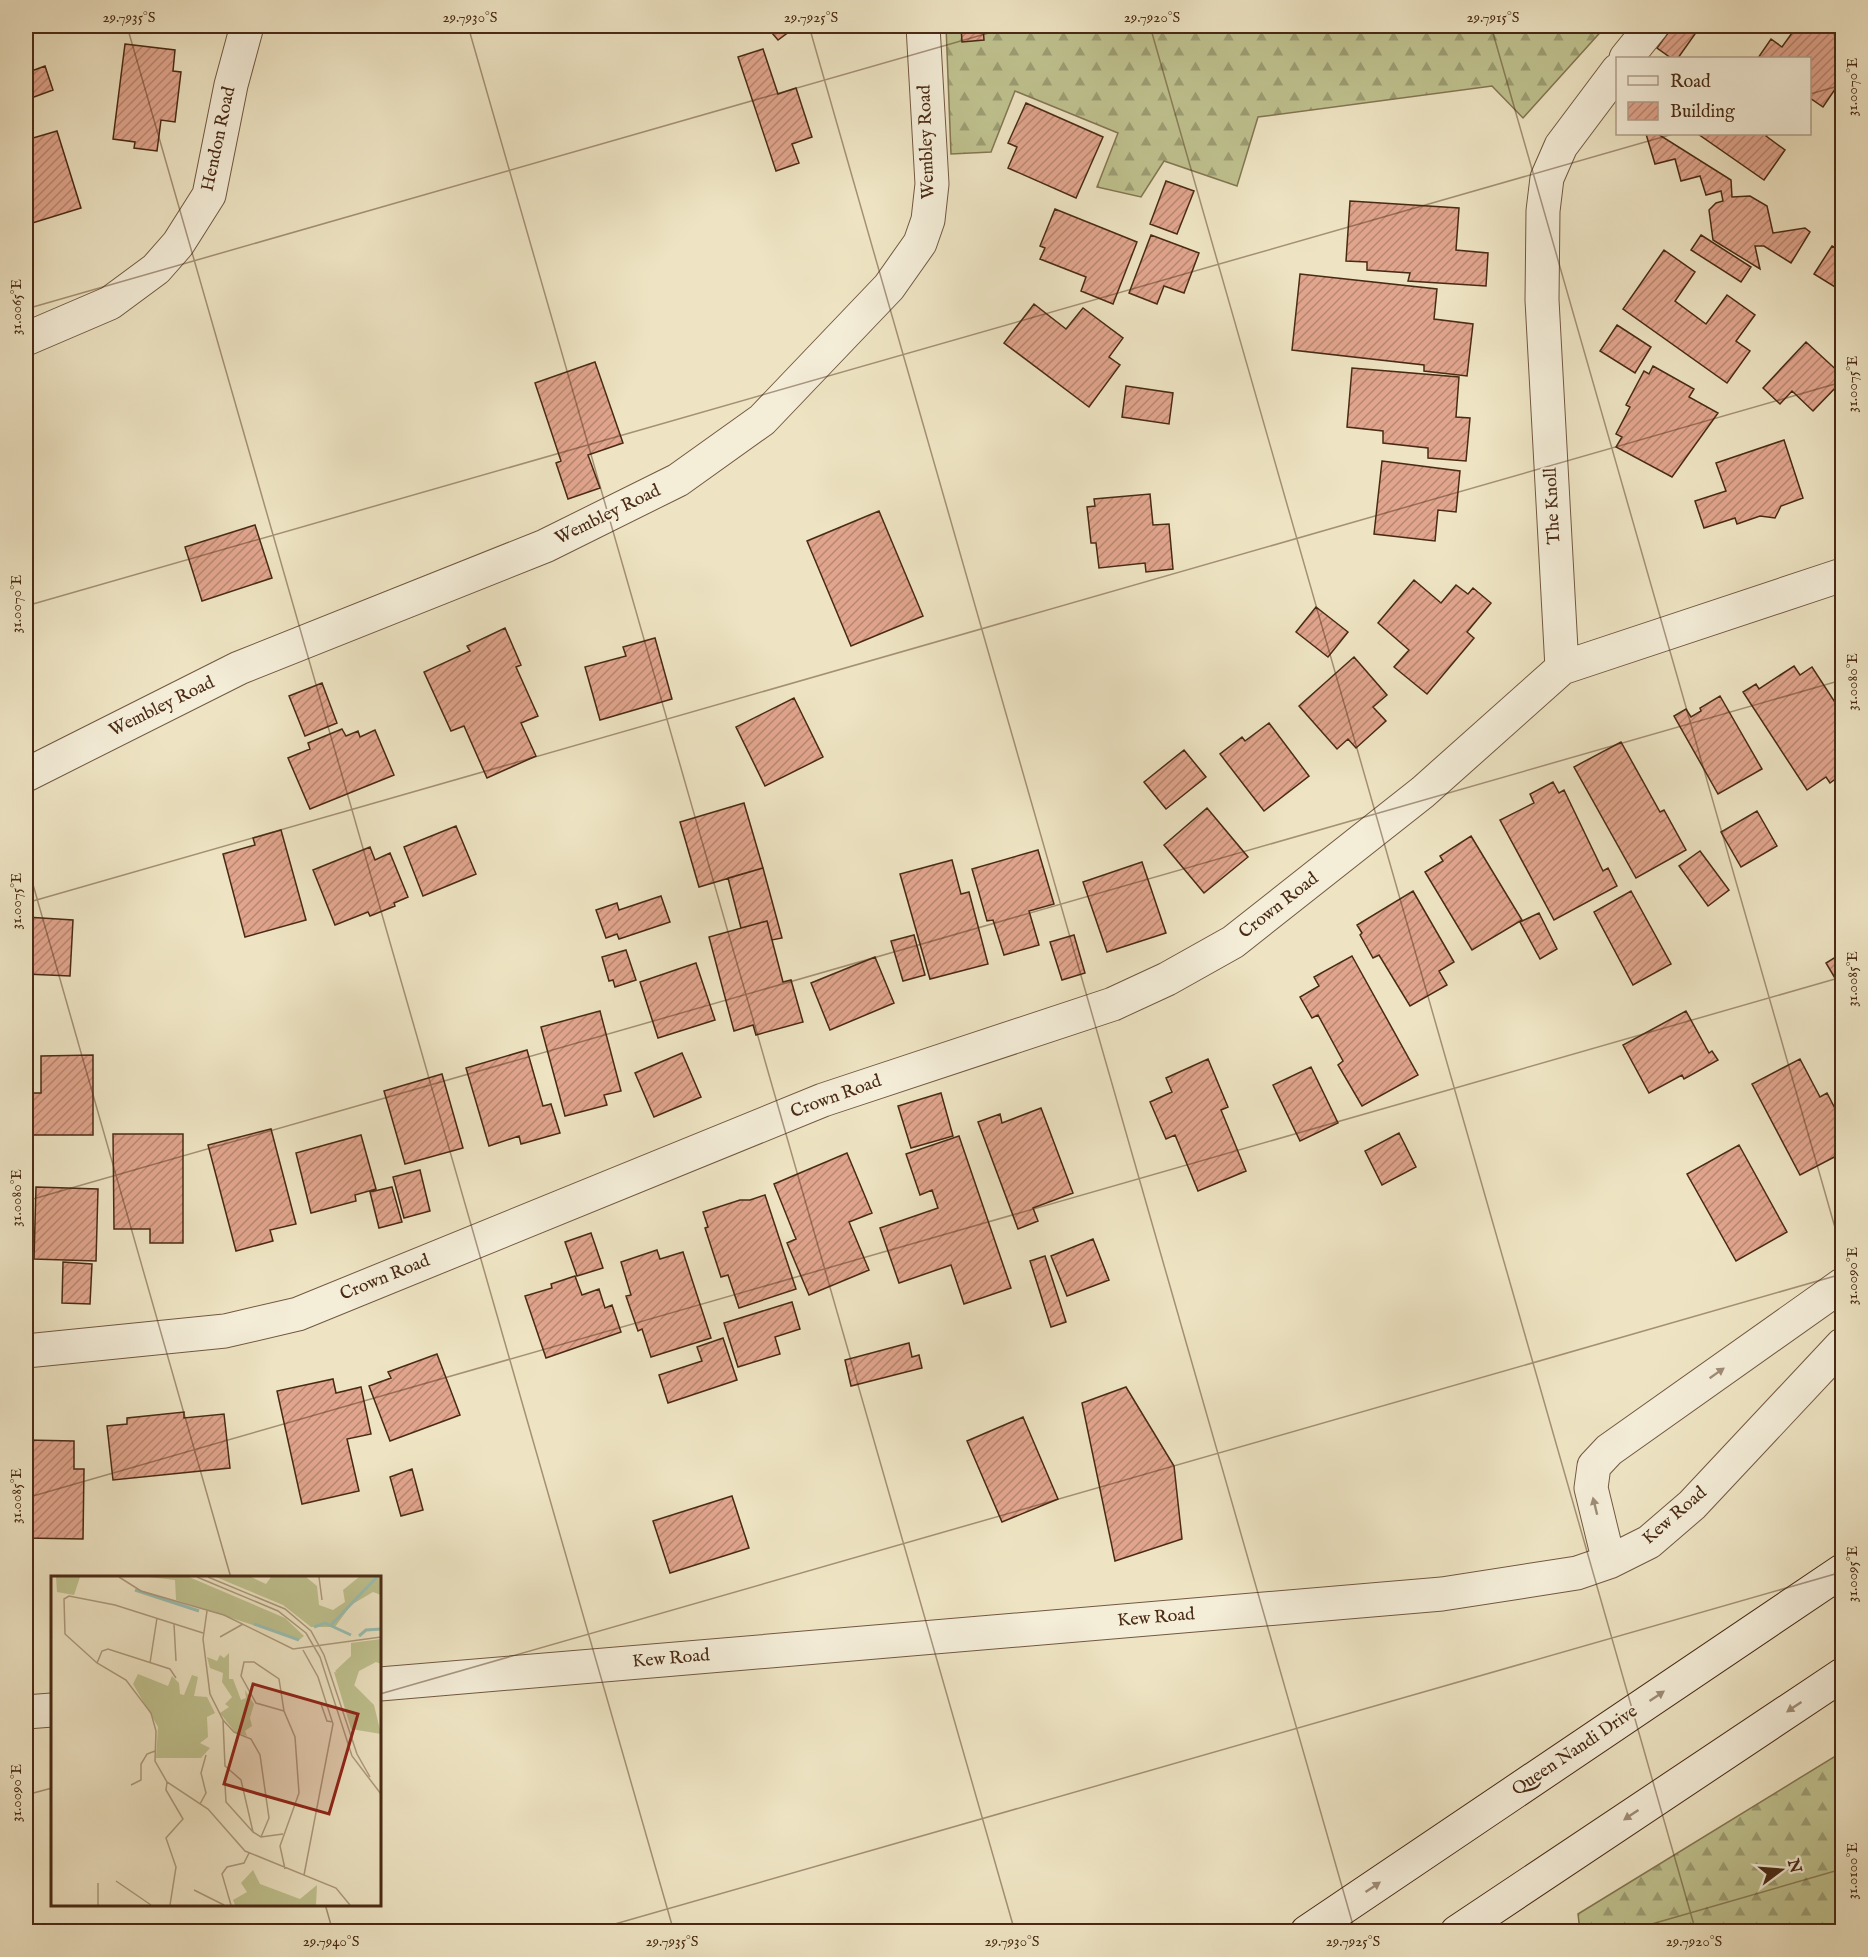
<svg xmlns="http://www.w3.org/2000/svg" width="1868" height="1957" font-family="'IM FELL English',serif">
<defs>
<pattern id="forest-firs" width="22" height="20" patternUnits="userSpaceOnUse" patternTransform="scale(1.5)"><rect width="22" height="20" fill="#bfc28f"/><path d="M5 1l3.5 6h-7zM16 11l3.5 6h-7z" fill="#9d9e74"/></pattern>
<pattern id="building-hatch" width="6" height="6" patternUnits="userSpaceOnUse" patternTransform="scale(1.5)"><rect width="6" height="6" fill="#e1a58d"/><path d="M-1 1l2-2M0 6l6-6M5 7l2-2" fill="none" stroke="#b88772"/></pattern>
</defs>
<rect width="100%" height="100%" fill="#eee4c3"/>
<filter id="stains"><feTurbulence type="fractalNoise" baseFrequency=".00333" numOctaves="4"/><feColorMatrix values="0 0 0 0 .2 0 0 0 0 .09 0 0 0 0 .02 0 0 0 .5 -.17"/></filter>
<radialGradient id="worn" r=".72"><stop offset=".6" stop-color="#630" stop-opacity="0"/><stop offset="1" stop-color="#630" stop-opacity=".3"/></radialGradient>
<path fill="url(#forest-firs)" stroke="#847652" stroke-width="1.5" d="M946 26H1606L1523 118 1492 86 1258 117 1237 186 1164 161 1141 197 1097 187 1118 133 1015 91 991 152 951 154Z
M1842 1752V1931H1580L1578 1914Z"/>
<path fill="url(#building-hatch)" stroke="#492a14" stroke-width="1.5" d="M766 26H797L778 40Z
M961 26H983L984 40 962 42Z
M1673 26H1683L1695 34 1678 58H1671L1657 48Z
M1797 26H1827L1842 36V79L1823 107 1810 98V58H1758L1771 39 1782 47Z
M125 44 175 50 173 71 181 72 175 122 161 120 157 151 134 148 135 142 113 139Z
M763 49 778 94 796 88 812 137 792 144 799 163 776 171 738 57Z
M45 66 53 90 26 100V73Z
M1026 103 1103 137 1076 198 1008 168 1017 147 1008 143Z
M57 131 81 208 26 225V140Z
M1646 134H1658L1731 180 1732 197 1750 196 1767 206 1773 233 1805 228 1810 232 1791 263 1764 246H1755L1760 269 1713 240 1709 210 1716 203 1723 201 1721 191 1706 195 1700 176 1681 181 1675 159 1655 164Z
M1698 134H1768L1766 136 1785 150 1764 180Z
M1166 181 1194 191 1177 234 1150 224Z
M1350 201 1459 208 1456 250 1488 253 1486 286 1408 281 1410 273 1367 270V262L1346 261Z
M1055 209 1137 242 1113 304 1081 291 1086 277 1040 259 1045 248 1040 246Z
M1151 235 1199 253 1184 293 1164 286 1157 304 1129 293Z
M1701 235 1751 267 1741 282 1691 250Z
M1832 246 1842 252V275L1835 287 1814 274Z
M1664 250 1695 272 1675 301 1706 324 1727 295 1755 315 1736 341 1750 351 1727 383 1623 309Z
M1300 274 1437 289 1434 319 1473 324 1467 376 1424 371V365L1292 350Z
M1034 304 1066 329 1083 308 1123 338 1109 357 1120 365 1089 407 1004 343Z
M1617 325 1651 347 1635 373 1600 351Z
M1806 342 1842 375V381L1813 411 1792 391 1780 404 1763 388Z
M595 362 623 443 588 455 600 488 568 499 556 463 561 461 535 383Z
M1653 366 1694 389 1689 397 1718 413 1672 477 1616 447 1622 437 1616 434 1630 407 1626 405 1644 371 1649 374Z
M1352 368 1459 377 1456 417 1470 418 1466 461 1428 458V448L1383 443V431L1347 427Z
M1126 386 1173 393 1169 424 1122 417Z
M1784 440 1803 498 1781 506 1775 518 1760 516 1737 524 1735 518 1704 528 1695 501 1726 491 1716 463Z
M1382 461 1460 471 1456 512 1438 510 1435 541 1374 534Z
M1150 494 1153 525 1169 524 1173 569 1146 572 1145 563 1099 568 1096 543H1091L1087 507 1095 506 1094 499Z
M879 511 923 616 851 646 807 541Z
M255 525 272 578 202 601 185 547Z
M1414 580 1441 603 1456 585 1468 594 1473 588 1491 603 1467 632 1474 638 1427 694 1394 667 1409 650 1378 623Z
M1316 607 1348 632 1328 657 1296 632Z
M505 628 521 665 516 667 538 716 521 723 536 756 487 778 464 726 451 731 424 672 470 651 467 646Z
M655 638 672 699 600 720 585 667 626 656 623 647Z
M1354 657 1387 695 1373 707 1386 721 1356 748 1348 739 1337 749 1299 706Z
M1794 666 1800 675 1812 667 1842 713V774L1830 783 1826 777 1807 790 1743 692 1756 684 1759 689Z
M322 683 337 723 305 736 289 696Z
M1720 696 1762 769 1718 794 1674 716 1686 709 1691 717 1701 711 1700 708Z
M794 698 823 757 765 786 736 727Z
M1269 723 1309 776 1264 811 1220 754 1242 737 1245 741Z
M342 729 346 736 358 731 360 737 375 730 394 775 310 809 288 758 310 749 308 743Z
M1621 742 1660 812 1664 810 1686 850 1636 878 1574 767Z
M1184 750 1206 777 1166 809 1144 782Z
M1553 782 1559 793 1564 790 1603 871 1608 868 1617 886 1554 920 1500 820 1534 803 1530 794Z
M744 803 763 868 699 887 680 822Z
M1207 808 1248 857 1204 893 1164 845Z
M1757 811 1777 846 1741 867 1721 832Z
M456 826 476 874 423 896 404 847Z
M281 830 306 920 245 937 223 854 255 845 253 838Z
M1471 836 1522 920 1472 950 1425 872 1443 861 1440 856Z
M370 847 375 860 390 853 408 897 394 903 395 906 370 916 368 912 335 925 313 870Z
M1038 850 1054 904 1029 911 1039 945 1004 955 993 920 987 921 972 869Z
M1700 851 1729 890 1708 906 1679 866Z
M952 860 961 894 969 892 988 964 930 979 900 874Z
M1142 862 1166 933 1107 952 1083 882Z
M763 868 782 938 772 940 767 921 741 928 728 878Z
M1413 891 1454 962 1439 971 1447 985 1410 1006 1379 955 1373 958 1360 935 1362 933 1357 925Z
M1631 891 1671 964 1633 985 1594 912Z
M661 896 670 922 619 939 617 934 606 938 596 910 617 903 619 910Z
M1539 913 1557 949 1540 959 1520 922Z
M26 917 73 920 70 976 26 974Z
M767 921 783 982 791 980 803 1022 756 1035 753 1025 734 1031 709 937Z
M914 935 925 975 903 981 891 941Z
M1074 935 1085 973 1062 980 1050 942Z
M626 950 636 980 615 987 613 980 609 981 602 957Z
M1842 953V990L1826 963Z
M1352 956 1418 1075 1362 1106 1338 1065 1343 1061 1318 1015 1312 1018 1300 997 1319 986 1314 977Z
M875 957 894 1003 830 1030 811 983Z
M696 963 715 1020 658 1038 640 982Z
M600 1011 621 1091 604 1095 607 1105 565 1116 541 1027Z
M1686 1011 1709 1053 1712 1051 1718 1060 1684 1079 1682 1075 1649 1093 1623 1045Z
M527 1050 543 1106 551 1104 560 1133 521 1144 519 1136 489 1146 466 1068Z
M682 1053 701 1097 654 1117 635 1073Z
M93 1055V1135H26V1093H41V1056Z
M1208 1059 1228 1107 1221 1110 1246 1171 1198 1191 1175 1135 1166 1139 1150 1102 1172 1092 1166 1078Z
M1800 1059 1820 1097 1827 1093 1842 1122V1153L1800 1175 1752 1084Z
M1311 1067 1338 1123 1300 1141 1273 1085Z
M442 1074 463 1148 405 1164 384 1091Z
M941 1093 953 1136 911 1148 898 1106Z
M1041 1108 1073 1193 1033 1208 1038 1221 1018 1229 978 1122 1000 1114 1002 1123Z
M271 1129 296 1224 270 1230 273 1241 236 1251 208 1145Z
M1399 1133 1416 1167 1382 1185 1365 1151Z
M113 1134H183V1243H150V1229H114Z
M361 1135 376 1189 355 1195 356 1201 311 1213 296 1153Z
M959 1136 1011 1288 964 1304 951 1265 899 1283 880 1228 938 1208 932 1190 920 1195 906 1154Z
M1739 1145 1787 1232 1736 1261 1687 1174Z
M847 1153 872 1213 849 1222 869 1270 809 1295 787 1243 796 1239 774 1184Z
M420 1170 430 1211 404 1218 393 1177Z
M36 1187 98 1189 96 1261 34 1259Z
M392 1187 402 1222 379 1228 370 1192Z
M765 1195 796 1289 739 1308 728 1275 721 1277 705 1228 708 1227 703 1212 740 1200H750Z
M591 1233 603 1268 577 1276 565 1242Z
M1093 1239 1109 1280 1067 1296 1051 1256Z
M657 1250 660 1259 683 1252 711 1338 651 1357 642 1329 638 1331 626 1296 631 1295 621 1262Z
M1045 1256 1066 1322 1051 1327 1030 1261Z
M63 1262 92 1264 90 1304 62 1303Z
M575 1276 582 1295 599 1289 605 1308 612 1305 621 1332 546 1358 525 1296 552 1288 551 1284Z
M792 1302 800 1329 775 1337 780 1354 738 1367 724 1323Z
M723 1338 737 1380 668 1403 659 1375 702 1361 697 1347Z
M909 1343 912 1357 919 1355 922 1368 851 1386 845 1360Z
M437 1354 460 1415 390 1441 369 1386 391 1378 388 1372Z
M333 1379 336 1393 361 1387 371 1434 347 1439 359 1491 302 1504 277 1391Z
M1126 1387 1174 1466 1182 1539 1115 1561 1082 1403Z
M184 1412V1418L224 1414 230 1468 113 1480 107 1426 127 1424V1418Z
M1023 1417 1058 1499 1002 1522 967 1441Z
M26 1440 74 1441V1469H84L83 1539 26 1538Z
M412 1469 423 1510 401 1516 390 1477Z
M732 1496 749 1548 670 1573 653 1521Z"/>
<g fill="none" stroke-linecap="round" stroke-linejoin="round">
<g stroke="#725840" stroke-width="35">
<path id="minor" d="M1626 58 1652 26
M26 339 110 303 156 269 178 244 209 195 231 85 247 26
M1562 668 1542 300 1543 211 1547 178 1561 146 1618 70
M26 775 239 668 545 546 678 480 762 420 889 287 920 243 928 220 932 184 923 26
M26 1351 225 1331 298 1314 823 1100 1113 1004 1167 979 1233 942 1423 792 1562 668 1842 575
M1609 1562 1591 1488 1594 1466 1609 1450 1842 1285
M380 1684 1442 1594 1577 1573 1609 1562 1649 1542 1692 1505 1842 1345
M26 1712 52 1710"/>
</g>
<g stroke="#492a14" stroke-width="35">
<path id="secondary" d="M1307 1932 1842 1571
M1457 1932 1842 1675"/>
</g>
<use href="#minor" stroke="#f4edd8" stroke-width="33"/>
<use href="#secondary" stroke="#f4edd8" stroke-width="33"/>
</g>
<defs><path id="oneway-solid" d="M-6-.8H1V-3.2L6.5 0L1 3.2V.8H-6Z" transform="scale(1.5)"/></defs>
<g fill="#9e8c76">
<use href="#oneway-solid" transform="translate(1717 1373) rotate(-35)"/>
<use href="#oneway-solid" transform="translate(1595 1506) rotate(-104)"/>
<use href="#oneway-solid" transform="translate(1657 1696) rotate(-34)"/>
<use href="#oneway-solid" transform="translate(1794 1707) rotate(146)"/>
<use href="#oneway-solid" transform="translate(1631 1815) rotate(146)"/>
<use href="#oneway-solid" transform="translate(1373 1887) rotate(-34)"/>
</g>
<path fill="none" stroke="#492a14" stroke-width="1.5" stroke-opacity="0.45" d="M127 26 674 1932M468 26 1015 1932M809 26 1355 1932M1150 26 1696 1932M1491 26 1842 1252M1832 26 1842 64M1810 94 1842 85M26 309 1013 26M26 606 1673 134M26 860 231 1578M26 903 1842 382M26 1201 1842 680M26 1498 1842 977M380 1694 1842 1274M26 1795 52 1788M325 1904 333 1932M587 1932 1842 1572M1624 1932 1842 1869"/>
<g text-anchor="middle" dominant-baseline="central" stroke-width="4.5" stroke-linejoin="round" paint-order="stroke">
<g font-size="18" fill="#492a14" stroke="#f4edd8">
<text transform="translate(219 139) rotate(-78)">Hendon Road</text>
<text transform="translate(927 142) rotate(-92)">Wembley Road</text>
<text transform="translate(1553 506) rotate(-93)">The Knoll</text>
<text transform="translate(608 515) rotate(-26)">Wembley Road</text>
<text transform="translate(162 707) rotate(-26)">Wembley Road</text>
<text transform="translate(1279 906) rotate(-38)">Crown Road</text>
<text transform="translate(836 1097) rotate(-20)">Crown Road</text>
<text transform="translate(385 1278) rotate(-22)">Crown Road</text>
<text transform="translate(1675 1516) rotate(-41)">Kew Road</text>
<text transform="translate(1156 1618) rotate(-5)">Kew Road</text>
<text transform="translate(671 1659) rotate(-5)">Kew Road</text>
<text transform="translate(1575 1751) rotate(-34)">Queen Nandi Drive</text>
</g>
</g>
<g transform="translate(51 1576)">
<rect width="330" height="330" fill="#eee4c3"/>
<path d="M5 1H29L23 19 6 16ZM98 1H138L234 42 253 60 248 64 125 24 124 4ZM330 63V88L325 86 308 95 303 110 284 95 300 80V67Z" fill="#bfc28f"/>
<path d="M165 1H200L215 8 220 1H255L266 10 268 29 282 34 294 26 292 14 308 1H330V19L322 16 300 29 284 51H260L232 29ZM178 77V103H182L190 124 195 122 194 114 203 128 199 142 201 150 194 155 196 160 184 156 169 137 178 131 174 128 181 121 171 106 172 97 159 92 156 81 166 85 169 79 173 82ZM283 96 291 97 323 129 330 158 300 153ZM87 98 117 110 121 100 128 107 129 118 133 119 141 99 147 101 143 120 156 121 164 137 156 141 157 161 149 167 159 172 150 182H105L107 151 82 108ZM202 294 209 308 249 323 266 309 265 329H184L182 324 196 316 190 307Z" fill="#bfc28f"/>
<path fill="none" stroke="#99bfb4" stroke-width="3" d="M84 14 148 35M203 48 248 64M280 49 326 1M263 51 274 47 300 59M308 60 315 54 330 53"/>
<path fill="none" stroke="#ac9a7d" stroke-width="1.5" d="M68 1 90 15 173 39 242 73 330 61M146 1 227 35 255 57 269 81 301 180 330 218M157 1 234 33 260 55 273 79 306 178 319 201M268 1 271 24M156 35 152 63 159 118 172 144 174 190 190 204 202 256 210 261 232 258M123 48 125 85M152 57 64 29 18 20 13 23 14 58 46 87 75 104 100 137 105 155 104 185 116 206 157 233 194 275 285 312 299 329M169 61 192 48M252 74 267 101 282 148 253 299M46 87 51 75 57 73 119 93 125 102M99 87 106 42M270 128 276 145 282 146M233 135 205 127 190 100 193 86H203L228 103 233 135 244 161 248 217 229 270 234 293M172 144 183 156 200 163 209 179 218 242 210 261M116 206 115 214 132 243 115 262 125 291 119 329M174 208 175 226 202 256M80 209 90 204V188L96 178 104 175M149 228 155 217 150 197 155 179M65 305 100 329M143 314 173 329M47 329V307M180 329 171 298 176 291 193 287 198 277"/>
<path fill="#8f2418" fill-opacity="0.15" stroke="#8f2418" stroke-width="3" d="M202 108 307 138 278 238 173 208Z"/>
<rect width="330" height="330" fill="none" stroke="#492a14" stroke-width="3"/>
</g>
<rect width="1868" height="1957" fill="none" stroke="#eee4c3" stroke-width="66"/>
<rect x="1616" y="57" width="195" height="78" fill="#f4edd8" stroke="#b09f8a" stroke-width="1.5"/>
<rect x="1628" y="76" width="30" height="9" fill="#f4edd8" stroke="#b09f8a" stroke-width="1.5"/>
<text x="1670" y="87" font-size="18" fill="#492a14">Road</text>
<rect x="1628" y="102" width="30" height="18" fill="url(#building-hatch)" stroke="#b09f8a" stroke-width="1.5"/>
<text x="1670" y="117" font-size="18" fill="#492a14">Building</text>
<g transform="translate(1781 1870) rotate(74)" stroke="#f4edd8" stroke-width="4.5" paint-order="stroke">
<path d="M0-4.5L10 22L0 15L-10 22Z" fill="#492a14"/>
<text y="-9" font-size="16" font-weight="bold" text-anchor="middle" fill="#492a14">N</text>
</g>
<rect x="33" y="33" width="1802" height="1891" fill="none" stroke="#492a14" stroke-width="2"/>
<g font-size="15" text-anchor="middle" fill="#492a14">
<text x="129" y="22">29.7935°S</text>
<text x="470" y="22">29.7930°S</text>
<text x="811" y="22">29.7925°S</text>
<text x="1152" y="22">29.7920°S</text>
<text x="1493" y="22">29.7915°S</text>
<text transform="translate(1852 87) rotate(-90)" y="5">31.0070°E</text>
<text transform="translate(16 307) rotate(-90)" y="5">31.0065°E</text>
<text transform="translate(1852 384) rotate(-90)" y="5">31.0075°E</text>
<text transform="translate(16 604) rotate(-90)" y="5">31.0070°E</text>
<text transform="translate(1852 682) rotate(-90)" y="5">31.0080°E</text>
<text transform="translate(16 901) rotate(-90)" y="5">31.0075°E</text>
<text transform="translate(1852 979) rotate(-90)" y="5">31.0085°E</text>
<text transform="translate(16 1198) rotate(-90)" y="5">31.0080°E</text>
<text transform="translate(1852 1276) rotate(-90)" y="5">31.0090°E</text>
<text transform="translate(16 1496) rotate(-90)" y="5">31.0085°E</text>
<text transform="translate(1852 1574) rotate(-90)" y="5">31.0095°E</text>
<text transform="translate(16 1793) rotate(-90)" y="5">31.0090°E</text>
<text transform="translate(1852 1871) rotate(-90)" y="5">31.0100°E</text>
<text x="331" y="1946">29.7940°S</text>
<text x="672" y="1946">29.7935°S</text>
<text x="1012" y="1946">29.7930°S</text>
<text x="1353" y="1946">29.7925°S</text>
<text x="1694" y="1946">29.7920°S</text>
</g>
<rect width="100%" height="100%" filter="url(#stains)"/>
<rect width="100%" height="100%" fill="url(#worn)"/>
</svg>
